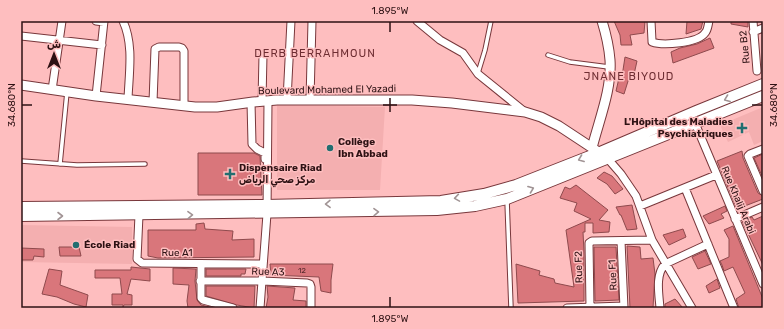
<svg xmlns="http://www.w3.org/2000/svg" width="784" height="329" font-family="Rubik,'Noto Naskh Arabic',sans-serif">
<rect width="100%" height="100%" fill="#febebf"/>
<path fill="#f4afb0" d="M277 105 385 107 380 190H277Z
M763 107V141L754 145 749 132 728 142 720 125Z
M21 225 132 227V264L21 262Z"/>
<path fill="#d9767b" stroke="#8e4a4d" d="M614 21H645L644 33 630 35 632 45H621L620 35Z
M687 21H703L701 29 686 34Z
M731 21H748V27L731 24Z
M710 38 714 48 673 63 671 52 680 48 697 44Z
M625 57 637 61 633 79 629 78 624 94 616 91 619 78 623 70Z
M742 151 743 158 758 193 763 196V199L737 209 717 161Z
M198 153H254L260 156 262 195H198Z
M763 154V178L754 158Z
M604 172 612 176 623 189 615 194 607 184 597 178Z
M576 185 608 210 599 220 610 222 609 232 593 233V223H585V232H583L584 252V301L518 303 516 264 540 271 539 275 554 279 555 283 574 287 566 230 591 219 574 211 577 203 560 198 565 187 570 189Z
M632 205 637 229 627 230 621 215H620L616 207Z
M725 206 727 211 721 214 724 218 709 224 703 216Z
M763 216V265L742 221 752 217 754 220Z
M204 223 205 229 233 231 232 240 254 239V257L158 258 148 256V230H196V224Z
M733 226 763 299V308H739L736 299 745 293 733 267 724 271 722 265 720 261 729 257V239L724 230Z
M683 229 686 237 669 245 663 235Z
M627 246 640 247 641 259 653 258 655 274 653 308H630Z
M59 247H79L81 256H60Z
M594 247H616L619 300 595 301Z
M21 248 44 249V257L34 256 33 260H21Z
M705 251 711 264 698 269 692 257Z
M270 264H333L331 280V293L321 291 319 277 271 275Z
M131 267 150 269V281L131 279 127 294 132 295V305H124L123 307V305H112V294H122L120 278H95V270H131Z
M173 268 196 269 195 281 197 300 201 305 214 308H188L187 301 189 285 173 284Z
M49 269 62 271 60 285 88 295 86 307 74 304 57 297 42 294Z
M206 269H246L245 274H241V276H206Z
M717 279 720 288 709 293 706 286Z
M206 286H255L254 308 237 305 206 296Z
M267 286 295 288 293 300 306 301V308H266L268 297Z
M675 299 683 308H665V304Z"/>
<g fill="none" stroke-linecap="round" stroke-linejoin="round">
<g stroke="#78373b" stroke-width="5.5">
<path id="service" d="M548 55 570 62 609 67
M478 73 485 50 491 21
M21 161 77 165 145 164
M60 164 67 92
M507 200 511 308"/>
</g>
<g stroke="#78373b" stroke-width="9">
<path id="minor" d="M96 21 104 22
M123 21C134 45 129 73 128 99
M417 21 440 40 463 53 478 74 525 112
M651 21 652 41V42C663 46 698 43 705 33 708 30 708 25 709 21
M753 21 757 71
M753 32 763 28
M21 36 102 45
M52 90 62 21
M96 96 104 21
M287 100 291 21
M310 100 312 21
M262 101 263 55
M153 102 155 49 159 47H179L182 48 184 51V106
M251 102 252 144 257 149 265 153V159
M695 123 763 284
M763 149 750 154 748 156 763 191
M608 159 621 174 636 196 652 240 692 308
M685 188 734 308
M640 206 716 175
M139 215 137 259 142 263 263 264
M735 219 763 207
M621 241 624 308
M201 264V298L203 300 233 308
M200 281H262L307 283 310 284 311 287V308
M590 307 589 243 592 241 652 240
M260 308 267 214 268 101
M567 308 624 306
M660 308C659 294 655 275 665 264L708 244"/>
</g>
<g stroke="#78373b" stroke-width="11">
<path id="tertiary" d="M21 85 96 96 195 107H217L253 102 277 100H412L452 103 525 112 541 117 559 126 603 155
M592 148C599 120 612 89 610 60 609 47 606 34 602 21"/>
</g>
<g stroke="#78373b" stroke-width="12">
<path id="secondary" d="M21 207 265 205 441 201 484 194 516 185 600 152 696 111 763 84
M21 216 437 210 475 206 507 199 763 96"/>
</g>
<use href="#service" stroke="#fff" stroke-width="3.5"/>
<use href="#minor" stroke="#fff" stroke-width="7"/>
<use href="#tertiary" stroke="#fff" stroke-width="9"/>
<use href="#secondary" stroke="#fff" stroke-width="10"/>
</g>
<defs><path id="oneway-chevron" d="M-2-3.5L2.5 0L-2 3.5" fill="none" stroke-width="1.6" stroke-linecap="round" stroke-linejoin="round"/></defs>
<g stroke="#a19495">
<use href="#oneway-chevron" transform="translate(727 99) rotate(159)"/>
<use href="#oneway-chevron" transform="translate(581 159) rotate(159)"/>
<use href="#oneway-chevron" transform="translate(531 189) rotate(-21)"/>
<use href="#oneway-chevron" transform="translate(457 198) rotate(171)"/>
<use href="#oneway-chevron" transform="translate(328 204) rotate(179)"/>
<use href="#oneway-chevron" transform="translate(376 212) rotate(-1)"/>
<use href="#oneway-chevron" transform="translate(190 215) rotate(-1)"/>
<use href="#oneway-chevron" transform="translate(60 216)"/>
</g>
<path fill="none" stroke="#2e1214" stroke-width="1.5" d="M390 22V32M390 98V112M22 105H32M383 105H397M752 105H762M390 297V307"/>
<g fill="#226e70" stroke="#febebf" stroke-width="1.5">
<path d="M740 122h4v4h4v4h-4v4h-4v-4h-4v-4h4z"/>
<circle cx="330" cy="148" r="4"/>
<path d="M228 168h4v4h4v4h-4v4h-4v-4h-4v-4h4z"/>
<circle cx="76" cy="245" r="4"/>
</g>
<g text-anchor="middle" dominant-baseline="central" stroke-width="3" stroke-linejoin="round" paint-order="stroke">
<g font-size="8" fill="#592b2e">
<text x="302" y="270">12</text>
</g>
<g font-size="10" fill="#2e1214" stroke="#febebf">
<text transform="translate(745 47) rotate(-96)">Rue B2</text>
<text transform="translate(327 90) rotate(-1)">Boulevard Mohamed El Yazadi</text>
<text transform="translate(738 200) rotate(67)">Rue Khalij Arabi</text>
<text x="177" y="253">Rue A1</text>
<text transform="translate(579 267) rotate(-92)">Rue F2</text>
<text transform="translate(268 272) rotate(2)">Rue A3</text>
<text transform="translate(613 275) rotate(-93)">Rue F1</text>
</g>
<g font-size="10" font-weight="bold" fill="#2e1214" stroke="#febebf" text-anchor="start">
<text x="733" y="122" text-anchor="end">L'Hôpital des Maladies<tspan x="733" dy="12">Psychiatriques</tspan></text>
<text x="338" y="142">Collège<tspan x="338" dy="12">Ibn Abbad</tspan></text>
<text x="239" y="168">Dispensaire Riad<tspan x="239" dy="12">مركز صحي الرياض</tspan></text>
<text x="84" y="245">École Riad</text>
</g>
<g font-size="11" letter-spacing="1" fill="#6f2e33" stroke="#febebf">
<text x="315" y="53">DERB BERRAHMOUN</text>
<text x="629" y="76">JNANE BIYOUD</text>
</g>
</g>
<rect width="784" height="329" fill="none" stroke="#febebf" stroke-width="44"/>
<g transform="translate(54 54)" stroke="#febebf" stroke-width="3" paint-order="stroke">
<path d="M0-3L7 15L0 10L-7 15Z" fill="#2e1214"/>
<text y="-6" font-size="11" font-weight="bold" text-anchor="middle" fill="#2e1214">ش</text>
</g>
<rect x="22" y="22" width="740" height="285" fill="none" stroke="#2e1214" stroke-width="1.5"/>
<g font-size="10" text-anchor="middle" fill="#2e1214">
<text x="390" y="14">1.895°W</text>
<text transform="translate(11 105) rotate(-90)" y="4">34.680°N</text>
<text transform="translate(773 105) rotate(-90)" y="4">34.680°N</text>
<text x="390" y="322">1.895°W</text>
</g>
</svg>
